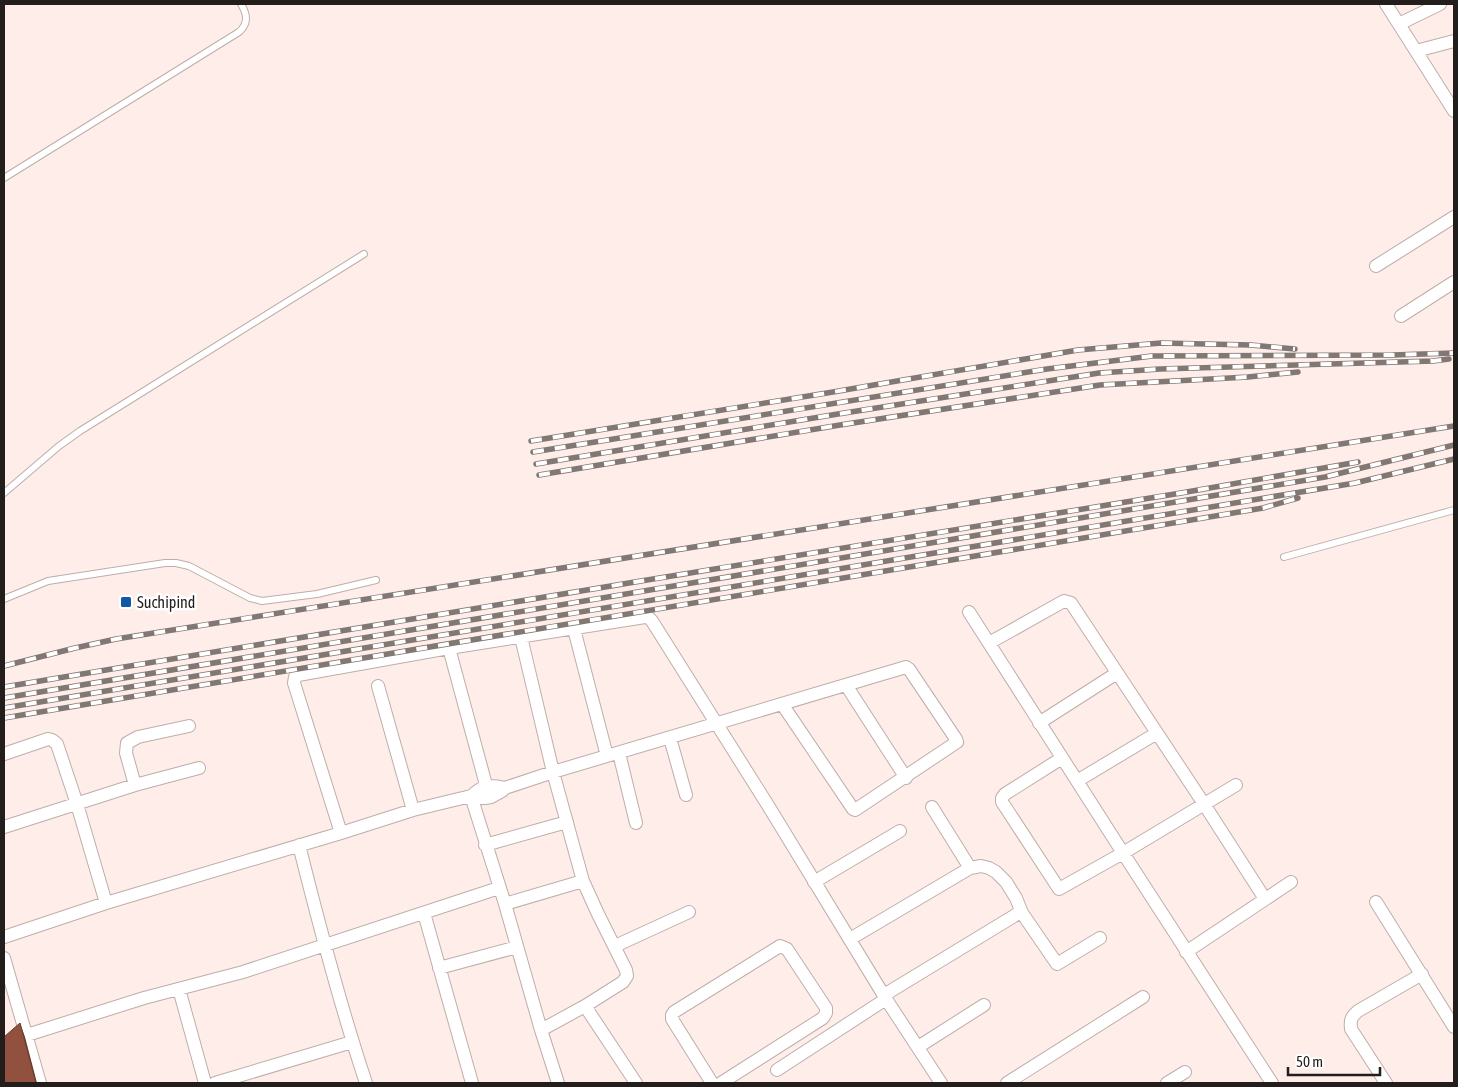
<svg xmlns="http://www.w3.org/2000/svg" width="1458" height="1087" font-family="'Asap Condensed',sans-serif">
<rect width="100%" height="100%" fill="#feede8"/>
<g fill="none" stroke-linecap="round" stroke-linejoin="round">
<g stroke="#beaeaa" stroke-width="8">
<path id="lane" d="M4 178 239 32C249 23 247 14 241 4
M4 493 59 446 80 431 364 254
M1284 557 1454 510
M4 599 48 581 165 563H176L189 566 250 598 262 601 317 594 376 580"/>
</g>
<g stroke="#beaeaa" stroke-width="14">
<path id="street" d="M1386 4 1454 111
M1399 24 1440 4
M1416 51 1454 41
M1376 266 1454 217
M1401 316 1454 282
M969 612 1123 853 1272 1083
M574 629 607 756
M521 637 553 772 583 881 598 914 626 970 627 976 623 982 585 1006 541 1030
M989 643 1064 601 1071 603 1204 804 1265 899
M449 648 486 785
M846 685 906 778
M378 686 413 810
M1039 723 1117 673
M670 738 686 795
M619 753 636 823
M4 754 48 739 52 740 57 744 77 804 106 903
M1062 758 1005 794 1002 798V802L1059 889 1123 853 1236 785
M1077 781 1157 733
M135 785 126 753 127 743 138 737 189 726
M505 788C488 784 484 785 471 796L505 904 541 1030 558 1083
M932 807 970 868
M4 827 135 785 199 768
M341 833 294 683 295 677 298 675 449 648 645 617 649 618 652 621 769 807 886 999 941 1083
M299 845C319 925 340 1005 366 1083
M485 845 567 822
M814 882 900 831
M1376 902 1454 1027
M505 904 583 881
M424 913 472 1083
M4 937 106 903 341 833 413 810 471 796 485 798 491 797 502 791 505 788 553 772 906 667 909 669 956 739 957 742 855 810 853 809 782 704
M850 939 970 868 981 866 989 868 996 872 1006 882 1016 898 1022 913 1057 964 1100 938
M615 946 689 912
M1186 952 1291 882
M4 958 40 1083
M439 968 517 947
M179 989 205 1083
M884 995 1019 913H1022
M585 1006 636 1083
M27 1035 144 998 243 972 499 888
M918 1047 984 1005
M777 1070 886 999
M215 1083 352 1042
M712 1083 672 1019V1015L674 1012 780 946 787 949 826 1008V1013L823 1018 721 1083
M1007 1083 1143 997
M1167 1083 1185 1072
M1386 1083 1351 1029C1350 1020 1351 1017 1358 1011L1422 974"/>
</g>
<use href="#lane" stroke="#fff" stroke-width="6"/>
<use href="#street" stroke="#fff" stroke-width="12"/>
<g stroke="#817773" stroke-width="5.5">
<path id="rail" d="M531 441 833 392 1078 350 1161 343 1251 345 1295 349
M533 452 1047 369 1152 356 1393 355 1454 353
M536 464 838 414 1099 373 1160 369 1433 361 1449 359
M539 475 840 425 1100 385 1248 377 1298 372
M4 666 75 648 116 639 1454 426
M4 687 647 580 1181 493 1358 462
M4 698 1325 477 1454 445
M4 708 1355 483 1454 459
M4 718 1263 508 1298 498"/>
</g>
<use href="#rail" stroke="#fff" stroke-width="4" stroke-dasharray="11" stroke-linecap="butt"/>
</g>
<path fill="#66392b" d="M20 1023 25 1037 37 1083H36Z"/>
<path fill="#91513e" stroke="#66392b" d="M20 1023 36 1083H4V1037Z"/>
<rect fill="#1358a7" stroke="#fff" stroke-width="2" x="120" y="596" width="12" height="12" rx="2.5"/>
<g text-anchor="middle" dominant-baseline="central" stroke-width="5" stroke-linejoin="round" paint-order="stroke">
<g font-size="16" fill="#231d1b" stroke="#fff" text-anchor="start">
<text x="137" y="602">Suchipind</text>
</g>
</g>
<rect width="1458" height="1087" fill="none" stroke="#231d1b" stroke-width="10"/>
<path d="M1288 1067v8h92v-8" fill="none" stroke="#231d1b" stroke-width="2.5"/>
<text x="1296" y="1067" font-size="15" fill="#231d1b" stroke="#ffffff" stroke-width="4" paint-order="stroke">50 m</text>
</svg>
